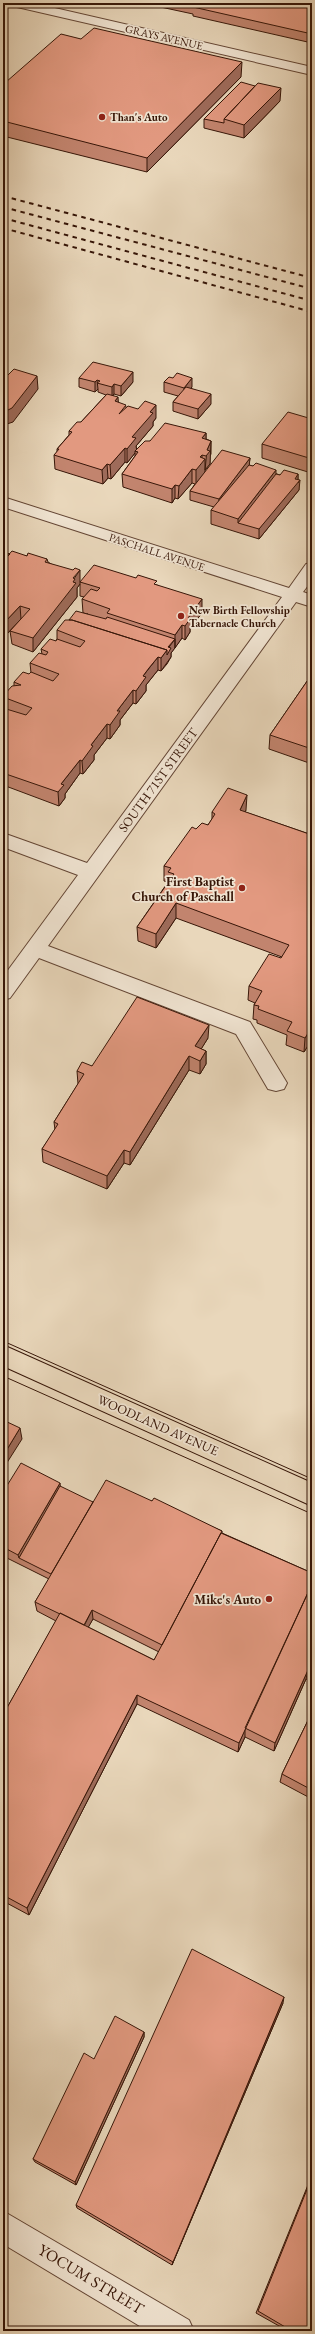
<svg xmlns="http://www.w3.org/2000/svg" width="315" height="2334" font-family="'EB Garamond',serif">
<rect width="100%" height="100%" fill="#e9d7bb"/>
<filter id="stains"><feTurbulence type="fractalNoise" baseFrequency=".005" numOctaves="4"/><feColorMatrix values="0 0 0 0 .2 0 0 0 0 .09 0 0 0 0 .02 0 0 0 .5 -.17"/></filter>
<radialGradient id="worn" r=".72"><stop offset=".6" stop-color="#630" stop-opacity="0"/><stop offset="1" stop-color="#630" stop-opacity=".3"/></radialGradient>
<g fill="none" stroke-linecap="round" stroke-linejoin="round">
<g stroke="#644635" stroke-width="2">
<path id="minor" d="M11 3H33L312 67V75L17 7Z
M3 497 289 588 306 564 312 563V580L303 592 312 595V607L296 602 48 946 250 1022 287 1083 284 1089 276 1091 268 1089 236 1034 39 958 10 998 3 1000V977L78 875 3 847V833L87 863 282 597 3 507Z
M3 2211 189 2320 194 2331H148L3 2244Z"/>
</g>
<g stroke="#371608" stroke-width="2">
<path id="major" d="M3 1345 312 1483V1506L3 1366Z"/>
</g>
<use href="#minor" fill="#f1e5d3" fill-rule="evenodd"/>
<use href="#major" fill="#e9d7bb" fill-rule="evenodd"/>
<path stroke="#371608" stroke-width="1" d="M3 1341 312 1479
M3 1376 312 1514"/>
<path stroke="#371608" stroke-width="2" stroke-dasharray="4.5 4.5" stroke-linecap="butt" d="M3 196 312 278
M3 207 312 289
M3 218 312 301
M3 228 312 312"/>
</g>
<path fill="#c2846e" stroke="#371608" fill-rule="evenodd" d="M142 3H296L312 4V43L193 16V14Z
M241 77 147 172 3 136V82Z
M280 101 244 138 204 128V119Z
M79 378 133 382 121 396 114 394 113 395 118 403 126 407 156 418 153 422V426L136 446 137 450 150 441 206 433V439L211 441V454L210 456V464L205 470V469V472L250 458 249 465 280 475 298 474V480L299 490 259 539 211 524V510L214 507 190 500V491L195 484 192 483 178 499 175 498 172 503 123 487 122 474 135 456V453L127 463 125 462 111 479 108 478 103 484 55 469 54 455 57 452V449L69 435V431L81 422 106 395 98 392V389L95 392 79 387Z
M164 382 192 387 191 388 211 404 198 419 173 411V402L178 396 164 392Z
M312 419 308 472 262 458V444Z
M3 552 10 554 27 556 47 559 48 562 80 582 157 585 202 613 190 628V632L185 640 182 638 171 653V657L167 664 161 671 158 670 146 685V691L136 704 133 703 120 720V725L110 739 107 738 94 755V760L83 774 80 773 65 794V798L59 806 3 785V696L14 686V682L29 674 31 673 30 663 42 654 41 649 56 641 57 639V630L69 620 88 614 83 613 82 599 84 597 80 596V584L77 588V597L33 652 12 644 10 631 4 637H3Z
M312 674V764L269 749 270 735Z
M246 810 245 812 312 835V1045L309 1044 304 1052 286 1045 287 1035 257 1023V1020L253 1019 254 1005 255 1003 248 1000 249 986 281 958 282 957 176 918 156 948 138 941 137 927 168 882 164 881V866L196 829 208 825 212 819V812Z
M208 1038 201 1049 206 1051V1064L200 1074 189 1070 130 1165 124 1163 107 1189 43 1162 42 1149 55 1130 54 1122 78 1084 77 1071 92 1066Z
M3 1492 93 1502 152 1501 222 1531V1533L312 1573V1682L306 1679 274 1751 245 1737 238 1752 137 1704 29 1915 3 1901V1715L56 1621 37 1611 35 1602 49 1579 3 1556ZM93 1619 159 1652 154 1660 88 1627Z
M312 1712V1799L280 1782 282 1774Z
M283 2003 172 2265 77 2208 76 2205Z
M144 2032V2037L76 2185 35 2162 33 2159 94 2059Z
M312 2175V2331H288L256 2313Z"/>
<path fill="#9e6b5a" stroke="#371608" d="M242 62 241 77 147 172V158Z
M281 88 280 101 244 138V125Z
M133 372V382L121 396V386Z
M37 376 38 389 13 422 7 424 3 428V414Z
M192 378V387L184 397V388Z
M97 380 98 389 95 392V382Z
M114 384V394L112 397V387Z
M211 394V404L198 419V409Z
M118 397 119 411 115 401Z
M156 405V418L153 422V426L136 446 137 452 135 451V453L127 463V449L132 437 150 412Z
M206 433V446L202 438Z
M211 441 210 464 205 470 207 450Z
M125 448V462L111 479 110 465Z
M202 455V462L205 459V473L196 484V470L200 457Z
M312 455V468L308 472 309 458Z
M250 458 249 468 218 509 219 499Z
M107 464 108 478 103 484 102 470Z
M192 469V483L178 499 179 486Z
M276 470V483L238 523V519Z
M298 474V483L300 480 299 490 259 539V529Z
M175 485V498L172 503V489Z
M80 570V584L77 588V597L33 652V638Z
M202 599V613L190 628V632L185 640V626L188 618Z
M20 606 21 619 4 637 3 624Z
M182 625V638L175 648V635Z
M175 639V648L171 653V657L161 671V658Z
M158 657V670L146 685V691L136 704V691L143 676Z
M133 690V703L120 720V725L110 739V725L117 711Z
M107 724V738L94 755V760L83 774 82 761 91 745Z
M80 760V773L65 794V798L59 806 58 792 61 784Z
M247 795 246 810 239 824 240 810Z
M176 903V918L156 948V934Z
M209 1025 208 1038 195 1059V1046Z
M310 1030 309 1044 304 1052 305 1038Z
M206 1051V1064L200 1074V1061Z
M189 1056V1070L130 1165V1152Z
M124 1150V1163L107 1189V1176Z
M20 1428 22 1439 3 1469V1456Z
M60 1483 61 1493 19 1558 18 1555Z
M92 1610 93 1619 84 1635V1626Z
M308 1670 306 1679 274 1751 275 1743Z
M137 1695V1704L29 1915 27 1908Z
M245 1729V1737L238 1752 239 1743Z
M284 1997 283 2003 172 2265 173 2262Z
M144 2032V2037L76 2185 75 2182Z"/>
<path fill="#e29980" stroke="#371608" d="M183 3H296L299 4 300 3H307L311 4H312V34L193 7 194 6Z
M94 28 242 62 147 158 3 121V82H6L61 34 81 39Z
M241 82 255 86 224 119V123L204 119Z
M258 83 281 88 244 125 224 119Z
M93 362 133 372 121 386 114 384 112 387 97 383 100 381 97 380 95 382 79 378Z
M14 369 37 376 12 408 6 411 3 414V380Z
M177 373 192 378 184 388 164 382 169 377 173 378Z
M186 387 211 394 198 409 173 402Z
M107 394 118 397 115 401 126 405 119 414 128 406 138 409 145 401 156 405 150 412 153 413 132 437 136 438 127 449 125 448 110 465 107 464 102 470 54 455 59 449H57L72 432 69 431 77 422H81Z
M288 412 312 419V455L309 458 262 444Z
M165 423 206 433 202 438 211 441 207 450 210 451 206 456 202 455 200 457 205 459 196 470 192 469 179 486 175 485 172 489 122 474 138 452 135 451 145 441H150Z
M222 450 250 458 219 499 190 491Z
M256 463 276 470 238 519 211 510 249 465 253 466Z
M284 470 298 474 295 479 300 480 259 529 238 523 276 474 280 475Z
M12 551 27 556 28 553 47 559 45 562 73 570 75 568 80 570 73 578 75 579 73 582 76 583 33 638 10 631 30 609 20 606 3 624V561Z
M3 552 10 554 3 561Z
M94 565 136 578 138 575 157 581 154 584 202 599 188 618 190 619 185 626 182 625 175 635 107 613 110 609 82 599 91 589 97 591 100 588 80 582Z
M76 611 106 619 107 617 175 639 168 647 171 648 167 655V650L72 620H69Z
M65 620H72L167 650 161 658 158 657 149 668 143 676 146 677 136 691 133 690 117 711H120L110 725 107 724 91 745 93 746 82 761 80 760 61 784 64 785 58 792 3 773V708L26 715 32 708 3 697V696L12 686 21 685 14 682 23 672 29 674 31 672 53 681 59 674 30 663 39 653 46 655 48 652 41 649 50 639 56 641 57 639 80 647 85 641 57 630Z
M312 674V749L270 735Z
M228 788 247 795 240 810 312 835V1030H310L305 1038 287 1031 292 1022 258 1009 259 1006 254 1005 262 991 249 986 269 954 281 958 289 945 176 903 156 934 137 927 174 874 168 872 171 868 164 866 192 827 196 829 202 823 208 825 215 814 212 812Z
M137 997 209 1025 195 1046 206 1051 200 1061 189 1056 130 1152 124 1150 107 1176 42 1149 58 1124 54 1122 84 1074 77 1071 82 1062 92 1066Z
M3 1420 20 1428 3 1456Z
M21 1463 60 1483 18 1555 3 1547V1492Z
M106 1480 152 1501 154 1498 222 1531 162 1645 92 1610 84 1625 60 1613V1614L35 1602Z
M60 1486 93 1502 51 1574 19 1558Z
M221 1533 312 1573V1584L239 1743 137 1695 27 1908 3 1895V1715L60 1613 154 1660Z
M312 1584V1672L308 1670 275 1743 245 1728Z
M312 1712V1790L282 1774Z
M192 1949 284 1997 173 2262 76 2205Z
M115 2016 144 2032 75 2182 33 2159 84 2053 94 2059Z
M312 2177V2331H292L258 2311Z"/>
<g fill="#8f2418" stroke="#f1e5d3" stroke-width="1.5">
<circle cx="102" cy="117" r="4"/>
<circle cx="181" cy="616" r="4"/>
<circle cx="242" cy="888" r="4"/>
<circle cx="269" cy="1599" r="4"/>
</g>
<g text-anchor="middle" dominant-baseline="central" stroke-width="3.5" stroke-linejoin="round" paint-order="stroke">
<g font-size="11" fill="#371608" stroke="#f1e5d3">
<text transform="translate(164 37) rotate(13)">GRAYS AVENUE</text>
<text transform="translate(157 552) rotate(18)">PASCHALL AVENUE</text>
</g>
<g font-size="11" font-weight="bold" fill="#371608" stroke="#f1e5d3" text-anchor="start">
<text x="110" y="117">Than's Auto</text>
<text x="189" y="610">New Birth Fellowship<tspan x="189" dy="13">Tabernacle Church</tspan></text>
</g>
<g font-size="13" fill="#371608" stroke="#f1e5d3">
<text transform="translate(158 780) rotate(-54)">SOUTH 71ST STREET</text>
<text transform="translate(158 1425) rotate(24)">WOODLAND AVENUE</text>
</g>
<g font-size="13" font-weight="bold" fill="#371608" stroke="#f1e5d3" text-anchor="end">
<text x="234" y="881">First Baptist<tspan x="234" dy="15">Church of Paschall</tspan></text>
<text x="261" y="1599">Mike's Auto</text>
</g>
<g font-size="16" fill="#371608" stroke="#f1e5d3">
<text transform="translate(91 2279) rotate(31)">YOCUM STREET</text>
</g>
</g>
<rect width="315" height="2334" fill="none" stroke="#e9d7bb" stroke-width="16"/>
<rect x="4" y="4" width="307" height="2326" fill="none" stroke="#371608" stroke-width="2"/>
<rect x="8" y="8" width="299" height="2318" fill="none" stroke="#371608"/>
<rect width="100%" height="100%" filter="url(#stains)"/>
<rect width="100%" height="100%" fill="url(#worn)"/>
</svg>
